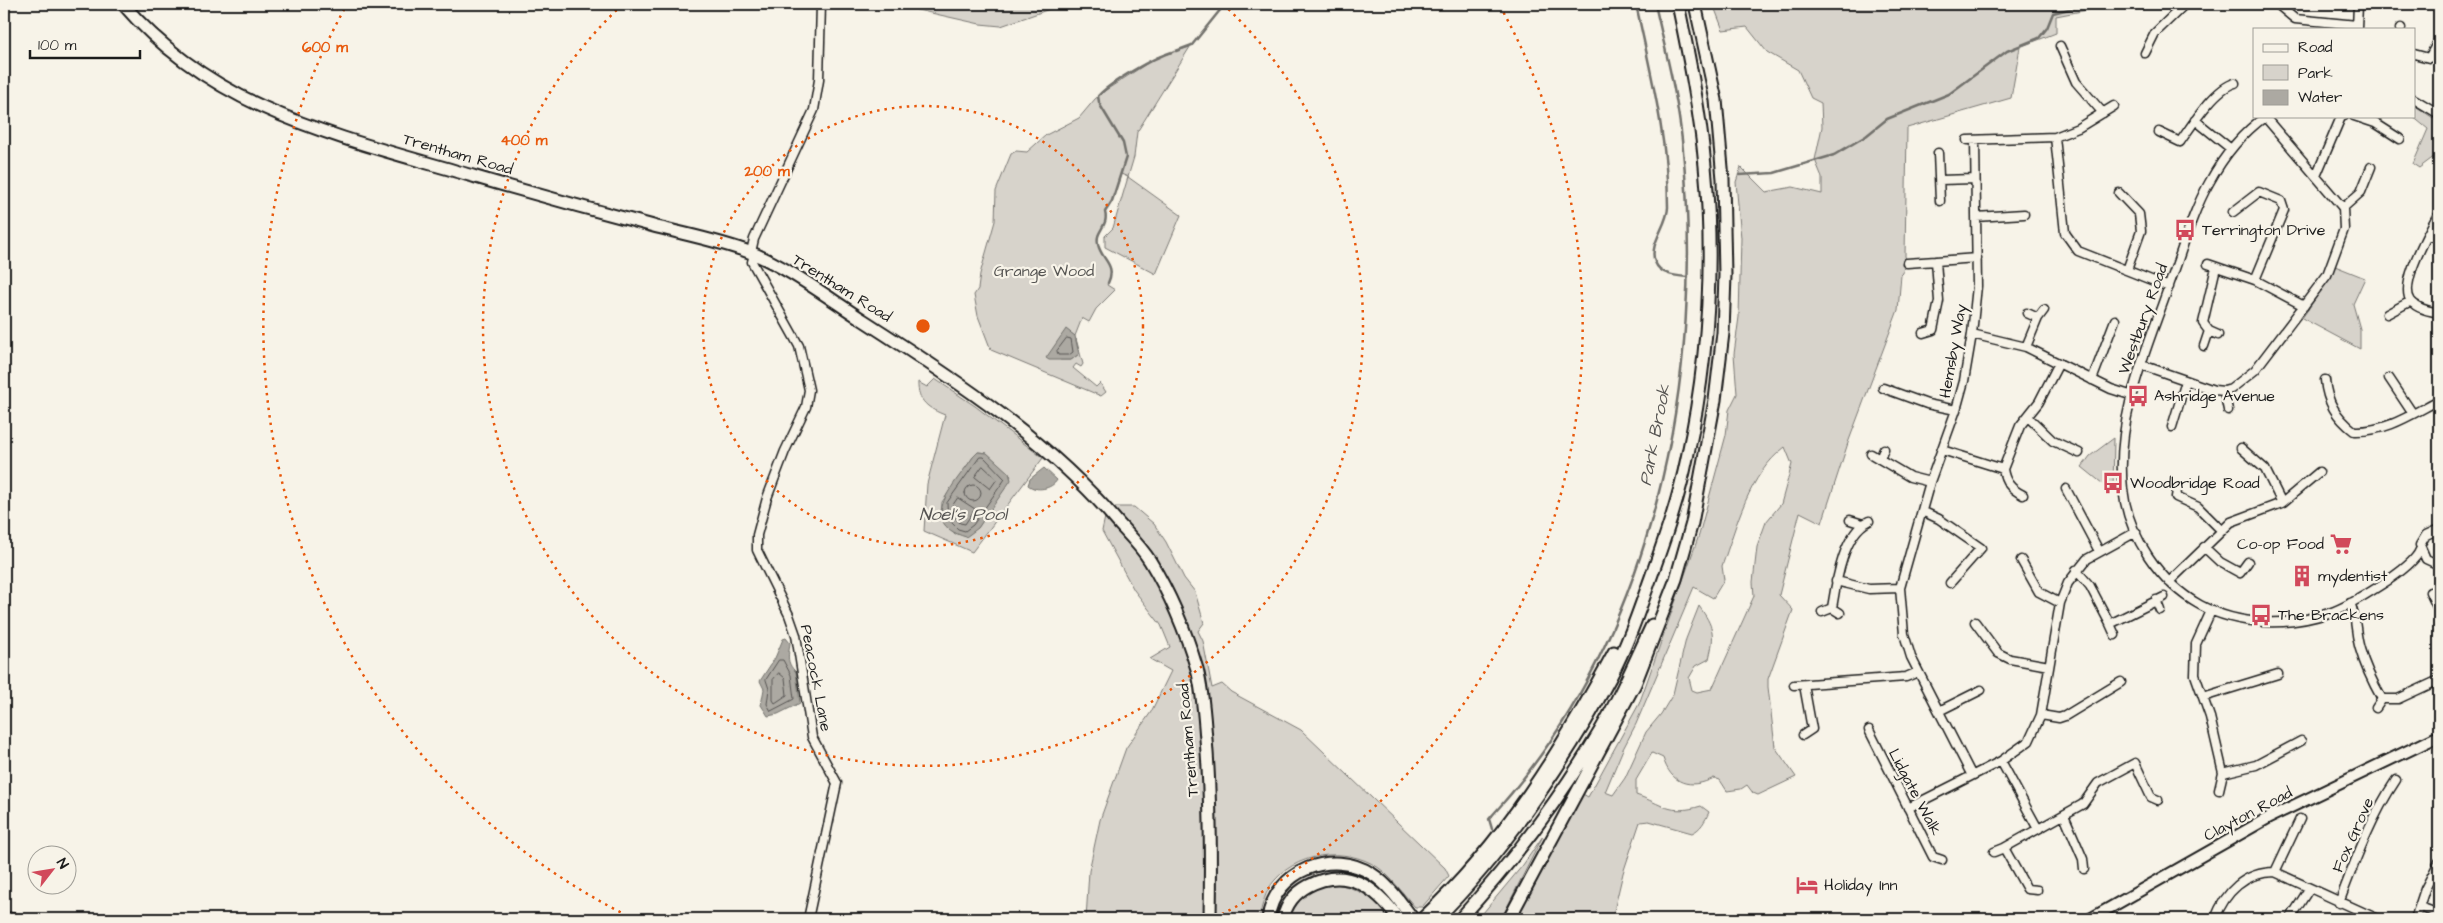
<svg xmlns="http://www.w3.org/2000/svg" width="2443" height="923" font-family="'Architects Daughter',sans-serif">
<rect width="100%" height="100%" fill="#f7f3e8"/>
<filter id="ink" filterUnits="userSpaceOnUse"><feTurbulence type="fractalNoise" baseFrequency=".02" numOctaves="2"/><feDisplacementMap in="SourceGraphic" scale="10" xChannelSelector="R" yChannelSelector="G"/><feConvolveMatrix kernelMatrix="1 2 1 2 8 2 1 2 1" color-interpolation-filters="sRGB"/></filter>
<g filter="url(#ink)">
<path fill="#d7d3cb" stroke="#7a7874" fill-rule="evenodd" d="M891 4H1064L1001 26 980 24Z
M1713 4H2118L2056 16V33L2020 47 2011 98 1907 128 1905 256 1907 263 1904 264 1903 273 1901 275 1898 310 1848 443 1822 523 1800 512 1779 595 1793 610 1768 679V687L1775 747 1796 777 1758 795 1753 793 1747 785 1741 789 1727 791 1720 780 1714 778C1690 790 1671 784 1663 758L1652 753 1636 780V795C1663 804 1669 816 1701 806L1709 812C1705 821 1701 829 1692 833L1649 821 1640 822 1623 873 1612 919H1514L1581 793 1588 797 1639 704 1699 535 1726 435 1729 410 1737 394 1734 354 1739 317 1741 238 1736 182 1741 167 1766 192 1793 187 1822 194V177L1815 160 1822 127 1821 103 1811 98 1798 70 1767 52 1747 27 1723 30ZM1785 447 1792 464 1781 504 1766 522 1757 547 1753 582 1754 596 1712 689 1697 692 1692 690 1689 678 1696 666 1709 659C1715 634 1714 627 1699 606L1686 639 1673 694 1661 714 1646 732 1625 778 1613 795 1605 792 1623 749 1636 724 1694 587 1713 598 1724 580 1722 566C1737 525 1748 475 1785 447Z
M1190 47 1137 132 1134 157 1128 177 1181 215 1156 274 1105 247V236L1113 228 1128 177 1121 174 1112 201 1105 211C1109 227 1095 231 1098 245 1101 260 1118 265 1107 285L1115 290 1096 309 1089 322 1082 318 1075 336 1066 330 1060 360H1071L1079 354 1076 339 1083 364 1081 367 1076 364 1073 368 1096 387 1100 383 1106 392 1101 396 991 350 978 316 974 295 978 289 980 274 995 221 996 191 1011 154 1016 151 1027 152 1046 135 1079 118 1095 99 1106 90 1157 57Z
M2414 105 2439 122V153L2419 168 2413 164 2428 129 2412 116H2414Z
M2335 266 2365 278 2353 304 2360 329V349L2302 318 2328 281Z
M935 379 975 406 1043 458 972 552 924 531 927 484 945 415C929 409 917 401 918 382L927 387ZM978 452 987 453 1011 476 978 528 955 534 941 516 942 502 973 457Z
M2114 438 2113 492 2082 467 2090 456Z
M1115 507H1134L1154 524 1166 542 1184 578 1195 592 1204 623 1198 631 1203 641 1212 688 1222 684 1231 692 1301 730 1445 868 1449 876 1422 907H1415C1405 896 1395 882 1384 872 1354 846 1301 850 1275 880 1265 891 1262 905 1259 919H1086L1089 871 1100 820 1126 748 1151 712 1171 671 1150 659 1170 647 1161 625 1134 590 1102 531 1105 517Z
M1543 836 1501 919H1478L1523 865Z
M1332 867C1373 873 1383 889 1407 919H1402L1350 875 1339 873 1314 877 1296 887 1278 919H1272C1282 885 1299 875 1332 867Z
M1336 884C1355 887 1381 900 1387 919H1289C1297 897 1312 885 1336 884Z"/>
<path fill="#aca9a2" stroke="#72716c" d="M1066 329 1075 336 1079 354 1071 360H1049L1046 358Z
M978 452 987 453 1009 473 1011 480 978 528 966 537C914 522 957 482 973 457Z
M1044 468 1057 480C1052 489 1036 492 1028 485L1030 479Z
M786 638 790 643C789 654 785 662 796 672L800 703 778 714 768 716 761 705 764 689 760 681 775 658 783 639Z"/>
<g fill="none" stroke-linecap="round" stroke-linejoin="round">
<path stroke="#565452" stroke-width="1" d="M1067 338 1071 339 1073 352 1069 355H1058L1057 351Z
M980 457H984L1005 479 973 525 965 531 958 529 948 519 947 503Z
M983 466 997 479 990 489 975 477Z
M965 493a8 8 0 1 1 16 0a8 8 0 1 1-16 0Z
M958 498 975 509 965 524 960 523 952 514 953 505Z
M779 660H783L791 675 794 699 771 711 767 704 769 689 766 680Z
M779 673 785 678 787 695 775 703 773 700V680Z"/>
<path stroke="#72716c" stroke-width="2.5" d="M1636 4C1650 70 1668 140 1668 207 1668 225 1648 244 1655 262 1660 275 1676 276 1688 277
M1176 51 1192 45 1225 4
M1099 102 1098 96C1111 82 1154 57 1172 52
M1100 105 1123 143 1126 157 1112 201 1105 212C1109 227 1095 230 1098 244 1101 260 1117 264 1108 283
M1739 175 1774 173 1834 155 1866 136 1887 119 1949 94 2007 51 2039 38 2047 28 2053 13 2089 4
M1492 829 1489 819C1654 639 1707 377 1682 140 1677 94 1665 49 1655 4
M1533 915 1534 919"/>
<g stroke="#1c1c1c" stroke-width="11">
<path id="minor" d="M2277 4 2295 19 2357 25
M2357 29 2358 4
M2400 29 2401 28
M2060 46 2076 82 2103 113
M2145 53 2155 33 2185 4
M2414 54 2429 58 2439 40
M2414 99 2439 114
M2266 116C2242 133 2223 157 2209 183 2192 213 2183 248 2171 280 2148 347 2115 416 2123 489 2128 536 2160 583 2200 605 2239 626 2288 627 2329 613 2349 606 2413 569 2420 550
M2354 116 2375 123 2400 139
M2195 120 2231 149
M2159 132 2180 142C2192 125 2215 88 2235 83
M2055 137 2065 233 2078 251 2169 287
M1967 140 2055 137 2078 128 2114 106
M1938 153 1940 201
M2316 176 2341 117 2344 116
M1940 180 1974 179
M2119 193 2139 214 2141 231 2127 270
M2343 208 2361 192 2371 167
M2233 212 2259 192 2281 201 2284 210 2255 280
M2439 212C2430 231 2398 284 2411 301 2417 309 2430 311 2439 313
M1976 217 2024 214
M2429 235 2439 239
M751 252 754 239 814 110 819 80 821 4
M754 254 752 262 799 346 809 390 806 407 785 451 767 498 757 535V550L789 615 796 635 812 737 837 783 808 919
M1907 263 1936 261
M2208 264 2255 280 2304 306
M2027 313 2038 318
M2387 314 2411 301
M2209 331 2203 323 2216 267
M2209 331 2218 335
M1923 333 1933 330 1939 301 1936 261 1977 258
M1972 334 2026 347 2111 389 2130 395
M2204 346 2209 331
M2026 347 2038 318 2044 310
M2142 365 2214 390 2224 391 2231 389 2255 370 2327 275 2344 229 2343 208 2265 117
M2389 378 2413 414
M2092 380 2115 320
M2325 380C2327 402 2336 417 2354 431 2387 432 2412 414 2439 400
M1883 388 1927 404 1956 410
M2224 391 2228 410
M2028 417 2053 441 2079 453
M2172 427 2186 381
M2241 448 2265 469 2282 503
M1942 450 2003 469C2005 482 2011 489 2023 495
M1871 454 1910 477 1930 482
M1880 459 1884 449
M2003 469 2020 426 2039 402 2059 363
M2066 489 2099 551
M2177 491 2176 497 2198 507 2221 530
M1922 511 1939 519 1981 548 1950 583
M1850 520 1863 524
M2439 529 2426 535 2420 545 2426 559 2439 565
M2204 547 2220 562 2240 573 2248 562
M2021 560 2039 592 2060 603
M2076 570 2090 586 2110 624 2164 597
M1836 581 1869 589 1900 588
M2169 582 2231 522 2282 503 2319 472
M2430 592 2437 607 2439 617
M2156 600 2160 610
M2350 603C2357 618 2355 633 2360 649 2365 667 2373 683 2382 699H2398L2439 680
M2211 611 2196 644 2195 675 2210 717 2223 773 2256 765 2301 741
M1822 612 1832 608
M1840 613 1832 608C1836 583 1843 533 1869 521
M1975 622 1998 653 2010 659 2049 666
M2110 624 2115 635
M1794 685 1906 677 1918 672
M2203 697 2278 674
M2376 708 2382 699
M1939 711 1981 690
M2041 715 2059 718 2065 716 2121 682
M1869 730 1933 857 1942 860
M1803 735 1812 729 1804 685
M2001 761 2038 829
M1971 774 1911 657 1904 634 1900 588 1930 482 1956 410 1964 381 1972 334 1977 286 1975 140
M2219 790 2223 773
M1908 808 2001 761 2029 741 2041 715 2060 603 2068 583 2087 559 2136 532
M2064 815 2083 859 2084 869
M1994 852 2004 848
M2275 872 2300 819
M2037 890 2027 889 2004 848 2083 804 2098 783 2135 763 2151 797 2158 800
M2339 903C2355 861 2371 817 2396 780
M2420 907 2439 914
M4 916 19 919
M2215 919C2225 892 2245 872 2275 872L2378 919
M2290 919 2309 889
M2415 919 2425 889 2439 862"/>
</g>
<g stroke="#1c1c1c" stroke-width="14">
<path id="major" d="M2090 919 2270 817 2439 736"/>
</g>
<g stroke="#1c1c1c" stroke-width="15">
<path id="highway" d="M123 4C216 113 345 138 476 177 534 194 592 210 650 225 683 234 717 240 749 252 785 265 830 299 863 320 955 379 1050 441 1120 525 1130 536 1142 548 1150 561 1170 594 1186 632 1197 669 1203 692 1204 715 1206 739 1211 799 1211 859 1210 919
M1268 919C1274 870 1333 848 1372 874 1389 885 1401 903 1413 919
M1283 919C1286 905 1295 893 1308 886 1347 865 1376 888 1399 919
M1422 919C1504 843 1562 749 1614 652
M1436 919C1476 880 1511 835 1543 788 1567 753 1590 716 1610 678 1627 646 1639 611 1651 577 1665 538 1679 498 1687 458 1708 363 1714 262 1705 166 1700 111 1689 57 1678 4
M1460 919C1513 861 1560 799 1600 731 1620 697 1635 661 1652 625
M1509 919 1635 684 1676 579 1692 523 1715 400 1723 333 1725 275 1723 179 1716 100 1695 4"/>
</g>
<use href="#minor" stroke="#f7f3e8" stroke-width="8"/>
<use href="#major" stroke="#f7f3e8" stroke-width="10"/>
<use href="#highway" stroke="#f7f3e8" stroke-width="11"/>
</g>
</g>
<g fill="none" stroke="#e8590c" stroke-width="2.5" stroke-dasharray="2.5 5">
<circle cx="923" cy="326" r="220"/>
<path d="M1223 4A440 440 0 1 1 623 4"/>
<path d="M634 919A660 660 0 0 1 346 6M1500 6A660 660 0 0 1 1212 919"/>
</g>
<defs>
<g id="bus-bare" transform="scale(1.725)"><path d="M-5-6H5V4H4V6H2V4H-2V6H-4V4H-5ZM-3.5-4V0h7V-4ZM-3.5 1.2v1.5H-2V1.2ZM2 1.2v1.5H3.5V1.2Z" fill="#d1495b" stroke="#f7f3e8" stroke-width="2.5" paint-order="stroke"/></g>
<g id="supermarket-bare" transform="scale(1.725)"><path d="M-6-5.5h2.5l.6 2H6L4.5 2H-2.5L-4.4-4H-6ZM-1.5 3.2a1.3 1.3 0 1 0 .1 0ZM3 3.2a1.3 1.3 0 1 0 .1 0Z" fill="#d1495b" stroke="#f7f3e8" stroke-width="2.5" paint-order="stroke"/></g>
<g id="building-bare" transform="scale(1.725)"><path d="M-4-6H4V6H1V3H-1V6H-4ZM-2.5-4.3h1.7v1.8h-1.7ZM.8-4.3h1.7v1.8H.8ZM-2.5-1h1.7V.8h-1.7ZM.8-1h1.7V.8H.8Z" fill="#d1495b" stroke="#f7f3e8" stroke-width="2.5" paint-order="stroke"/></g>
<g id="hotel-bare" transform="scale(1.725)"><path d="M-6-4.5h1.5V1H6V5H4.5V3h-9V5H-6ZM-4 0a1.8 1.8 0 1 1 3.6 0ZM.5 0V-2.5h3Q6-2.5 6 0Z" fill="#d1495b" stroke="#f7f3e8" stroke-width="2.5" paint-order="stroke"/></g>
</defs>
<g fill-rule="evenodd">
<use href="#bus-bare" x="2185" y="230"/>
<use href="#bus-bare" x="2138" y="396"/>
<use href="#bus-bare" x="2113" y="483"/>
<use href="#supermarket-bare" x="2341" y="544"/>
<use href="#building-bare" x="2302" y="576"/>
<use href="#bus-bare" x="2261" y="615"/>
<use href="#hotel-bare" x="1807" y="885"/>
</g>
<g text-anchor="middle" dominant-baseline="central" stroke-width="4.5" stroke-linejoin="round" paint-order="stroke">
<g font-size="16" fill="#1c1c1c" stroke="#f7f3e8">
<text transform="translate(458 154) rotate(16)">Trentham Road</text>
<text transform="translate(842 288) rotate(32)">Trentham Road</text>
<text transform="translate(2143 319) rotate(-70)">Westbury Road</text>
<text transform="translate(1953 351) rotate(-80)">Hemsby Way</text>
<text transform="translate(816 678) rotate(79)">Peacock Lane</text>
<text transform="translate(1188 740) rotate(-95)">Trentham Road</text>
<text transform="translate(1915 792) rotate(62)">Lidgate Walk</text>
<text transform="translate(2248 814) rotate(-28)">Clayton Road</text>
<text transform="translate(2353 835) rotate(-66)">Fox Grove</text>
</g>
<g font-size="16" fill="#1c1c1c" stroke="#f7f3e8" text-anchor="start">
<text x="2202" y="230">Terrington Drive</text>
<text x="2154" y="396">Ashridge Avenue</text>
<text x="2130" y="483">Woodbridge Road</text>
<text x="2324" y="544" text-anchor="end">Co-op Food</text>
<text x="2318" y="576">mydentist</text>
<text x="2278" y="615">The Brackens</text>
<text x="1824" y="885">Holiday Inn</text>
</g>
<g font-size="16" fill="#545351" stroke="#f7f3e8">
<text x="1044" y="271">Grange Wood</text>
</g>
<g font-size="18" font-style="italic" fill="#565452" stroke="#f7f3e8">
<text transform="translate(1655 435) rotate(-79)">Park Brook</text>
<text x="963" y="514">Noel's Pool</text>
</g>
</g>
<circle cx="923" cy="326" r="8" fill="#e8590c" stroke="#f7f3e8" stroke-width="2.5"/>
<g font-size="15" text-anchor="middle" font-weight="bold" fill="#e8590c" stroke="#f7f3e8" stroke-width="4.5" stroke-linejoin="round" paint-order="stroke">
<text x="325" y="52">600 m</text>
<text x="524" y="145">400 m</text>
<text x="767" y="176">200 m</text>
</g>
<rect width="2443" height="923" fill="none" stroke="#f7f3e8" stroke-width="20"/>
<rect x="10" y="10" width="2423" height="903" fill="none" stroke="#1c1c1c" stroke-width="2" filter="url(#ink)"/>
<rect x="2253" y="28" width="162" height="90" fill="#f7f3e8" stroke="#9f9d96"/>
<rect x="2263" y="44" width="25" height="8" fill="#f7f3e8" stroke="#9f9d96"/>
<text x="2298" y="52" font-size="15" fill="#1c1c1c">Road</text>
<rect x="2263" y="65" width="25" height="15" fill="#d7d3cb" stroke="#9f9d96"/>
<text x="2298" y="78" font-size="15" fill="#1c1c1c">Park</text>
<rect x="2263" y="90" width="25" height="15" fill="#aca9a2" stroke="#9f9d96"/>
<text x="2298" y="102" font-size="15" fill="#1c1c1c">Water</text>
<g transform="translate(52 870) rotate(59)"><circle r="24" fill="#f7f3e8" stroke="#9f9d96"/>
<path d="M0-4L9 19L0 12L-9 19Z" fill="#d1495b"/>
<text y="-8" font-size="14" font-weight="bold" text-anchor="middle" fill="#1c1c1c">N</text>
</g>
<path d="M30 50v8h110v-8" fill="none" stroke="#1c1c1c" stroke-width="2.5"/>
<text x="38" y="50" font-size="15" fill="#1c1c1c" stroke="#f7f3e8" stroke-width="4" paint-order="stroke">100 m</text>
</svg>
